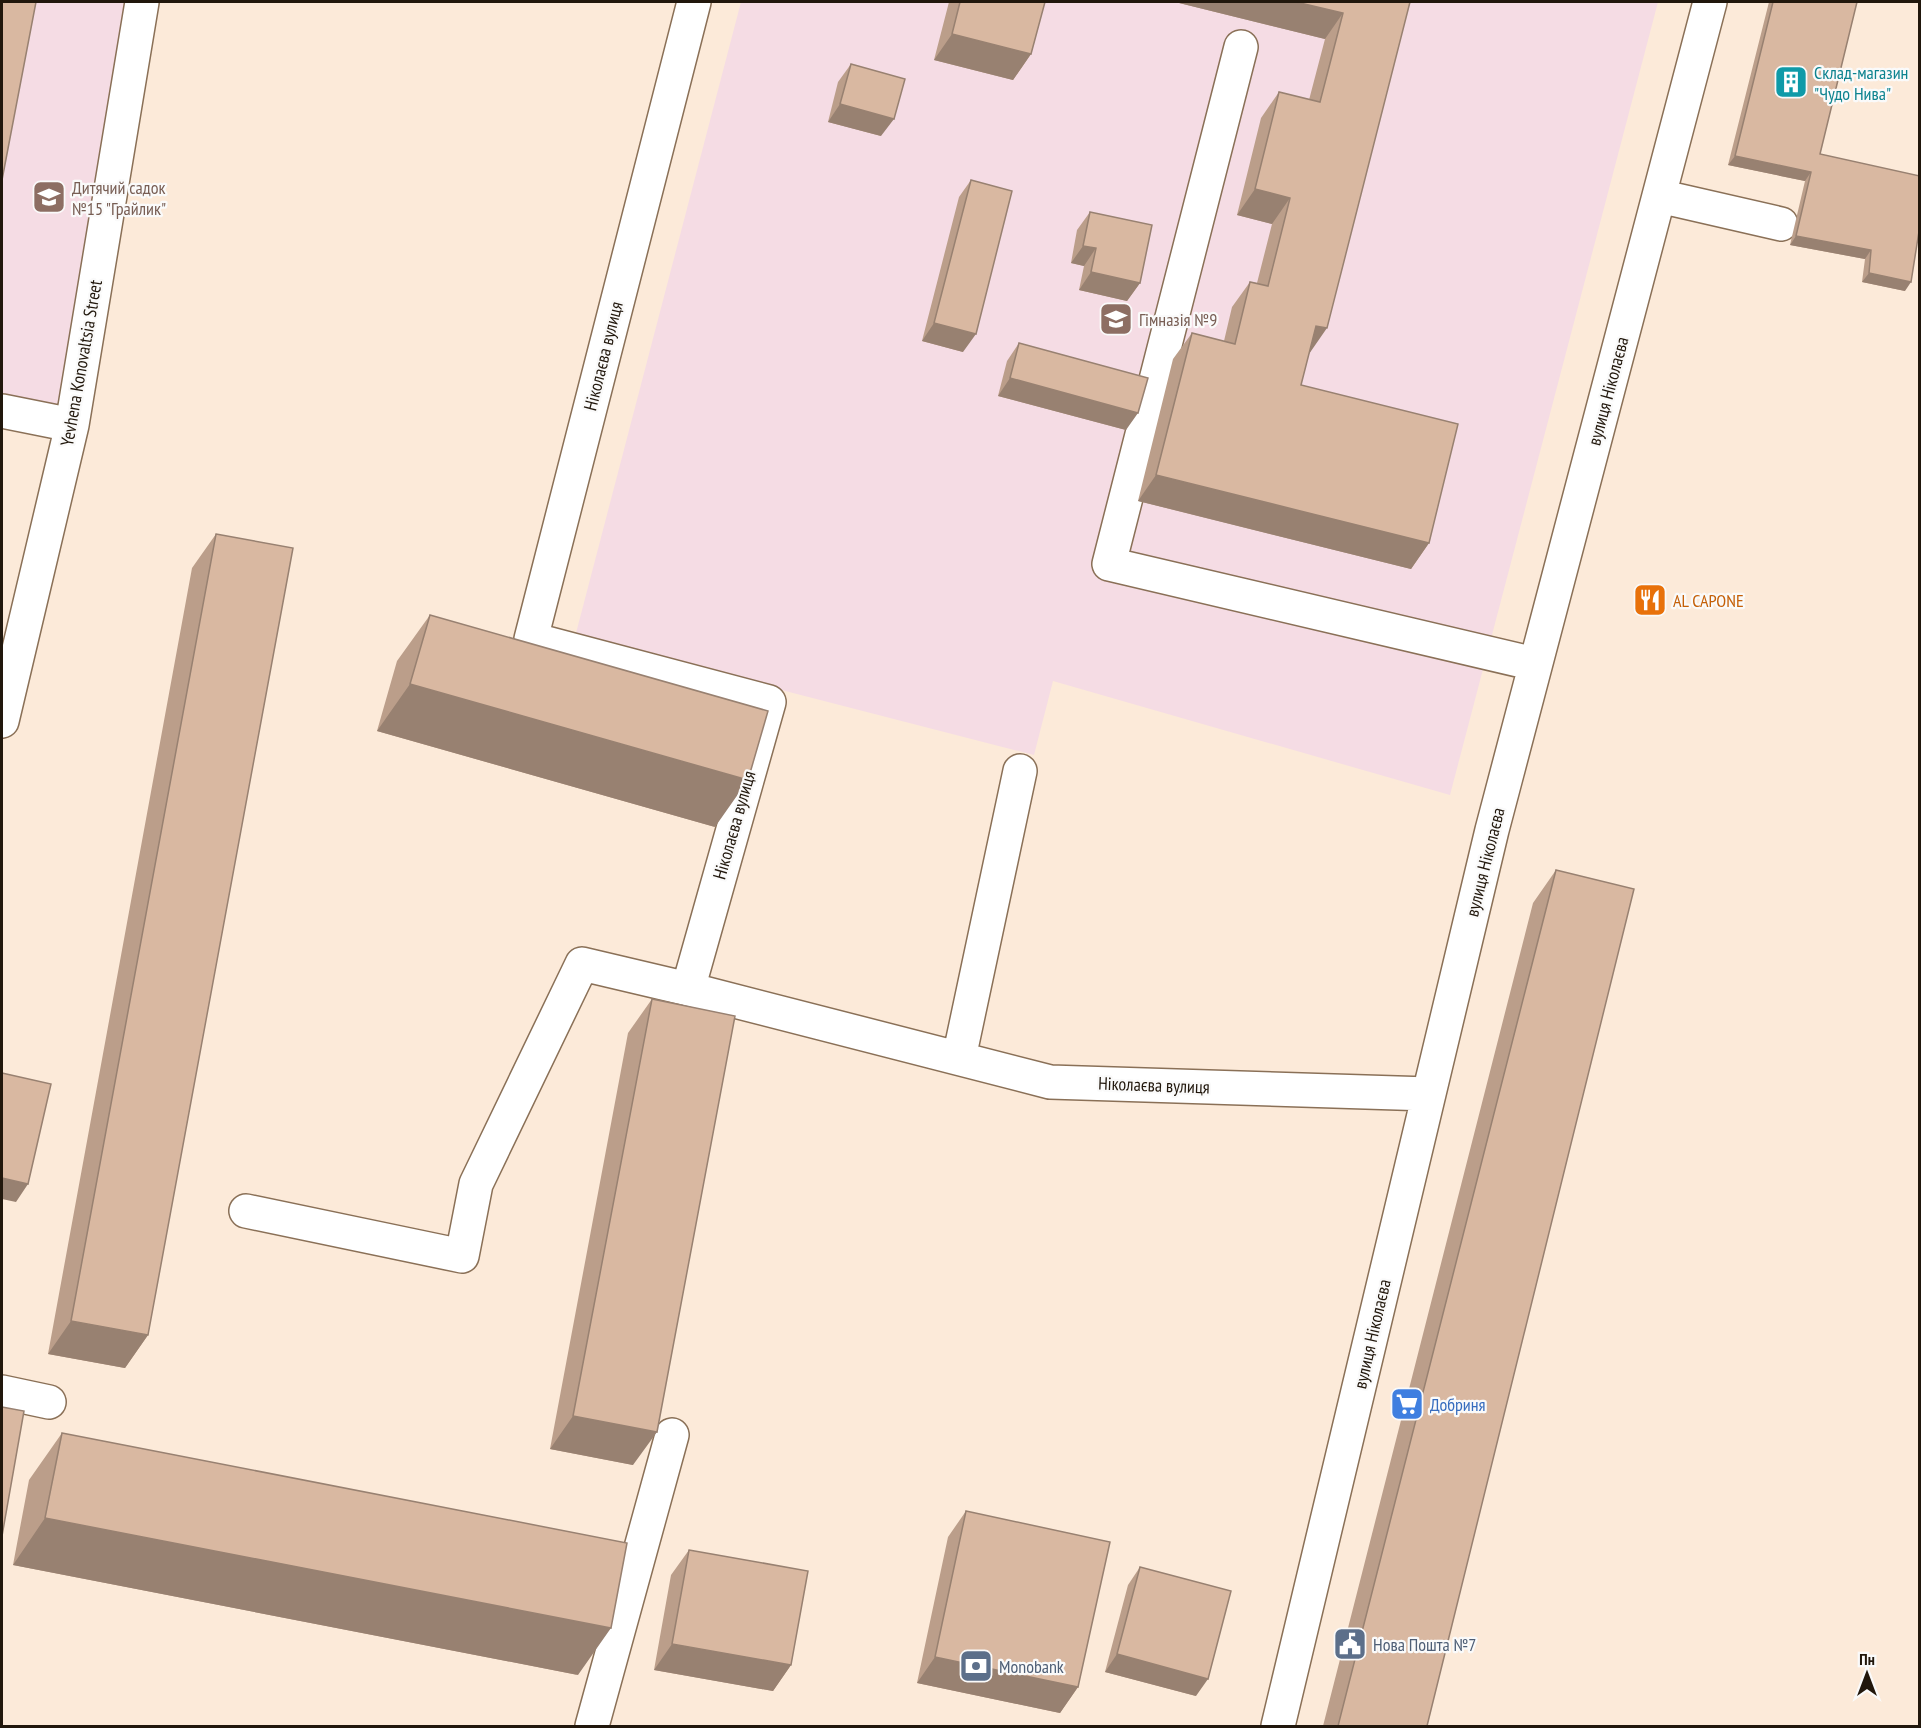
<svg xmlns="http://www.w3.org/2000/svg" width="1921" height="1728" font-family="'PT Sans Narrow',sans-serif">
<rect width="100%" height="100%" fill="#fcead9"/>
<path fill="#f5dce4" d="M2 2H125L64 406 2 393Z
M741 2H1658L1450 795 1053 681 1034 755 575 637Z"/>
<g fill="none" stroke-linecap="round" stroke-linejoin="round">
<g stroke="#8a7057" stroke-width="36">
<path id="minor" d="M694 2 531 639 769 702 688 989 1050 1082 1429 1094
M1241 47 1109 564 1535 664
M1659 196 1781 224
M2 411 72 425
M2 721 72 425 142 2
M959 1058 1020 771
M246 1211 462 1256 476 1184 582 964 688 989
M2 1392 49 1402
M592 1726 672 1435
M1278 1726 1492 830 1710 2"/>
</g>
<use href="#minor" stroke="#fff" stroke-width="33"/>
</g>
<path fill="#bb9e8a" d="M949 2H1045L1031 54 1013 80 934 60Z
M1175 2H1410L1309 354 1301 385 1429 543 1411 569 1138 501 1173 359 1192 333 1224 341 1232 307 1250 282 1257 283 1272 224 1237 215 1261 118 1279 92 1309 100 1325 39Z
M1769 2H1857L1820 154 1905 291 1862 282 1865 259 1790 245 1805 181 1728 165Z
M851 64 881 136 828 122 838 82Z
M971 180 963 352 922 341 959 197Z
M1090 212 1140 283 1127 301 1079 290 1084 266 1071 263 1077 230Z
M1019 343 1126 430 998 396 1007 361Z
M216 534 148 1335 125 1368 48 1354 192 568Z
M430 615 715 827 377 731 397 661Z
M1556 870 1427 1726H1323L1533 903Z
M652 999 633 1465 550 1449 628 1033Z
M62 1433 578 1675 13 1565 29 1480Z
M966 1511 1078 1687 1060 1713 917 1683 948 1537Z
M689 1550 791 1665 773 1691 654 1670 671 1575Z
M1140 1567 1196 1696 1105 1672 1128 1585Z"/>
<path fill="#988171" d="M1175 2H1296L1343 13 1325 39Z
M952 34 1031 54 1013 80 934 60Z
M840 104 894 119 881 136 828 122Z
M1735 156 1811 172 1805 181 1728 165Z
M1255 189 1290 198 1272 224 1237 215Z
M1796 236 1871 250 1865 259 1790 245Z
M1083 246 1096 248 1084 266 1071 263Z
M1091 272 1140 283 1127 301 1079 290Z
M1869 273 1911 282 1905 291 1862 282Z
M934 323 976 334 963 352 922 341Z
M1316 326 1327 328 1309 354Z
M1010 378 1138 413 1126 430 998 396Z
M1156 475 1429 543 1411 569 1138 501Z
M410 684 748 780 715 827 377 731Z
M2 1178 28 1184 16 1202 2 1199Z
M71 1321 148 1335 125 1368 48 1354Z
M573 1416 657 1432 633 1465 550 1449Z
M45 1518 611 1628 578 1675 13 1565Z
M672 1644 791 1665 773 1691 654 1670Z
M1117 1654 1208 1679 1196 1696 1105 1672Z
M935 1657 1078 1687 1060 1713 917 1683Z"/>
<path fill="#d9b8a1" stroke="#988171" stroke-width="1.5" d="M2 2H36L2 180Z
M960 2H1045L1031 54 952 34Z
M1296 2H1410L1327 328 1316 326 1301 385 1458 424 1429 543 1156 475 1192 333 1235 344 1250 282 1268 286 1290 198 1255 189 1279 92 1320 102 1343 13Z
M1773 2H1857L1820 154 1920 176V225L1911 282 1869 273 1871 250 1796 236 1811 172 1735 156Z
M851 64 905 79 894 119 840 104Z
M971 180 1012 191 976 334 934 323Z
M1090 212 1152 225 1140 283 1091 272 1096 248 1083 246Z
M1019 343 1148 378 1138 413 1010 378Z
M216 534 293 548 148 1335 71 1321Z
M430 615 768 711 748 780 410 684Z
M1556 870 1634 889 1427 1726H1338Z
M652 999 735 1016 657 1432 573 1416Z
M2 1073 51 1084 28 1184 2 1178Z
M2 1407 24 1411 2 1536Z
M62 1433 627 1543 611 1628 45 1518Z
M966 1511 1110 1542 1078 1687 935 1657Z
M689 1550 808 1571 791 1665 672 1644Z
M1140 1567 1231 1591 1208 1679 1117 1654Z"/>
<defs>
<g id="building-square" transform="scale(1.725)"><rect x="-9" y="-9" width="18" height="18" rx="4" fill="#0f9aa8" stroke="#fafafa"/><path d="M-4-6H4V6H1V3H-1V6H-4ZM-2.5-4.3h1.7v1.8h-1.7ZM.8-4.3h1.7v1.8H.8ZM-2.5-1h1.7V.8h-1.7ZM.8-1h1.7V.8H.8Z" fill="#fff"/></g>
<g id="school-square" transform="scale(1.725)"><rect x="-9" y="-9" width="18" height="18" rx="4" fill="#8d6e63" stroke="#fafafa"/><path d="M0-5L7-2L0 1L-7-2ZM-4 1L0 2.5L4 1V4Q0 6-4 4Z" fill="#fff"/></g>
<g id="restaurant-square" transform="scale(1.725)"><rect x="-9" y="-9" width="18" height="18" rx="4" fill="#e8710a" stroke="#fafafa"/><path d="M-5-6h1v4h1v-4h1v4h1v-4h1v5L-1.5 .5V6h-2V.5L-5-1ZM5-6V6H3V1.5H1.5Q1.5-4 5-6Z" fill="#fff"/></g>
<g id="supermarket-square" transform="scale(1.725)"><rect x="-9" y="-9" width="18" height="18" rx="4" fill="#3f7fe0" stroke="#fafafa"/><path d="M-6-5.5h2.5l.6 2H6L4.5 2H-2.5L-4.4-4H-6ZM-1.5 3.2a1.3 1.3 0 1 0 .1 0ZM3 3.2a1.3 1.3 0 1 0 .1 0Z" fill="#fff"/></g>
<g id="civic-square" transform="scale(1.725)"><rect x="-9" y="-9" width="18" height="18" rx="4" fill="#5c6f8a" stroke="#fafafa"/><path d="M-.6-6.5H3V-4.5H.6V-3L4-1V1h2V6H-6V1h2V-1L-.6-3ZM-1.2 2.5V6h2.4V2.5Z" fill="#fff"/></g>
<g id="bank-square" transform="scale(1.725)"><rect x="-9" y="-9" width="18" height="18" rx="4" fill="#5c6f8a" stroke="#fafafa"/><path d="M-6-4H6V4H-6ZM0-2.3a2.3 2.3 0 1 0 0 4.6a2.3 2.3 0 1 0 0-4.6Z" fill="#fff"/></g>
</defs>
<g fill-rule="evenodd">
<use href="#building-square" x="1791" y="82"/>
<use href="#school-square" x="49" y="197"/>
<use href="#school-square" x="1116" y="319"/>
<use href="#restaurant-square" x="1650" y="600"/>
<use href="#supermarket-square" x="1407" y="1404"/>
<use href="#civic-square" x="1350" y="1644"/>
<use href="#bank-square" x="976" y="1666"/>
</g>
<g text-anchor="middle" dominant-baseline="central" stroke-width="4.5" stroke-linejoin="round" paint-order="stroke">
<g font-size="18" fill="#0d838f" stroke="#fafafa" text-anchor="start">
<text x="1814" y="72">Склад-магазин<tspan x="1814" dy="21">"Чудо Нива"</tspan></text>
</g>
<g font-size="18" fill="#785e54" stroke="#fafafa" text-anchor="start">
<text x="72" y="187">Дитячий садок<tspan x="72" dy="21">№15 "Грайлик"</tspan></text>
<text x="1139" y="319">Гімназія №9</text>
</g>
<g font-size="18" fill="#21170c" stroke="#fafafa">
<text transform="translate(603 356) rotate(-76)">Ніколаєва вулиця</text>
<text transform="translate(81 363) rotate(-80)">Yevhena Konovaltsia Street</text>
<text transform="translate(1608 391) rotate(-75)">вулиця Ніколаєва</text>
<text transform="translate(734 825) rotate(-74)">Ніколаєва вулиця</text>
<text transform="translate(1485 862) rotate(-76)">вулиця Ніколаєва</text>
<text transform="translate(1154 1085) rotate(2)">Ніколаєва вулиця</text>
<text transform="translate(1372 1334) rotate(-77)">вулиця Ніколаєва</text>
</g>
<g font-size="18" fill="#c56008" stroke="#fafafa" text-anchor="start">
<text x="1673" y="600">AL CAPONE</text>
</g>
<g font-size="18" fill="#366cbe" stroke="#fafafa" text-anchor="start">
<text x="1430" y="1404">Добриня</text>
</g>
<g font-size="18" fill="#4e5e75" stroke="#fafafa" text-anchor="start">
<text x="1373" y="1644">Нова Пошта №7</text>
<text x="999" y="1666">Monobank</text>
</g>
</g>
<rect width="1921" height="1728" fill="none" stroke="#21170c" stroke-width="6"/>
<g transform="translate(1867 1674)" stroke="#fafafa" stroke-width="4.5" paint-order="stroke">
<path d="M0-4.5L10 22L0 15L-10 22Z" fill="#21170c"/>
<text y="-9" font-size="16" font-weight="bold" text-anchor="middle" fill="#21170c">Пн</text>
</g>
</svg>
